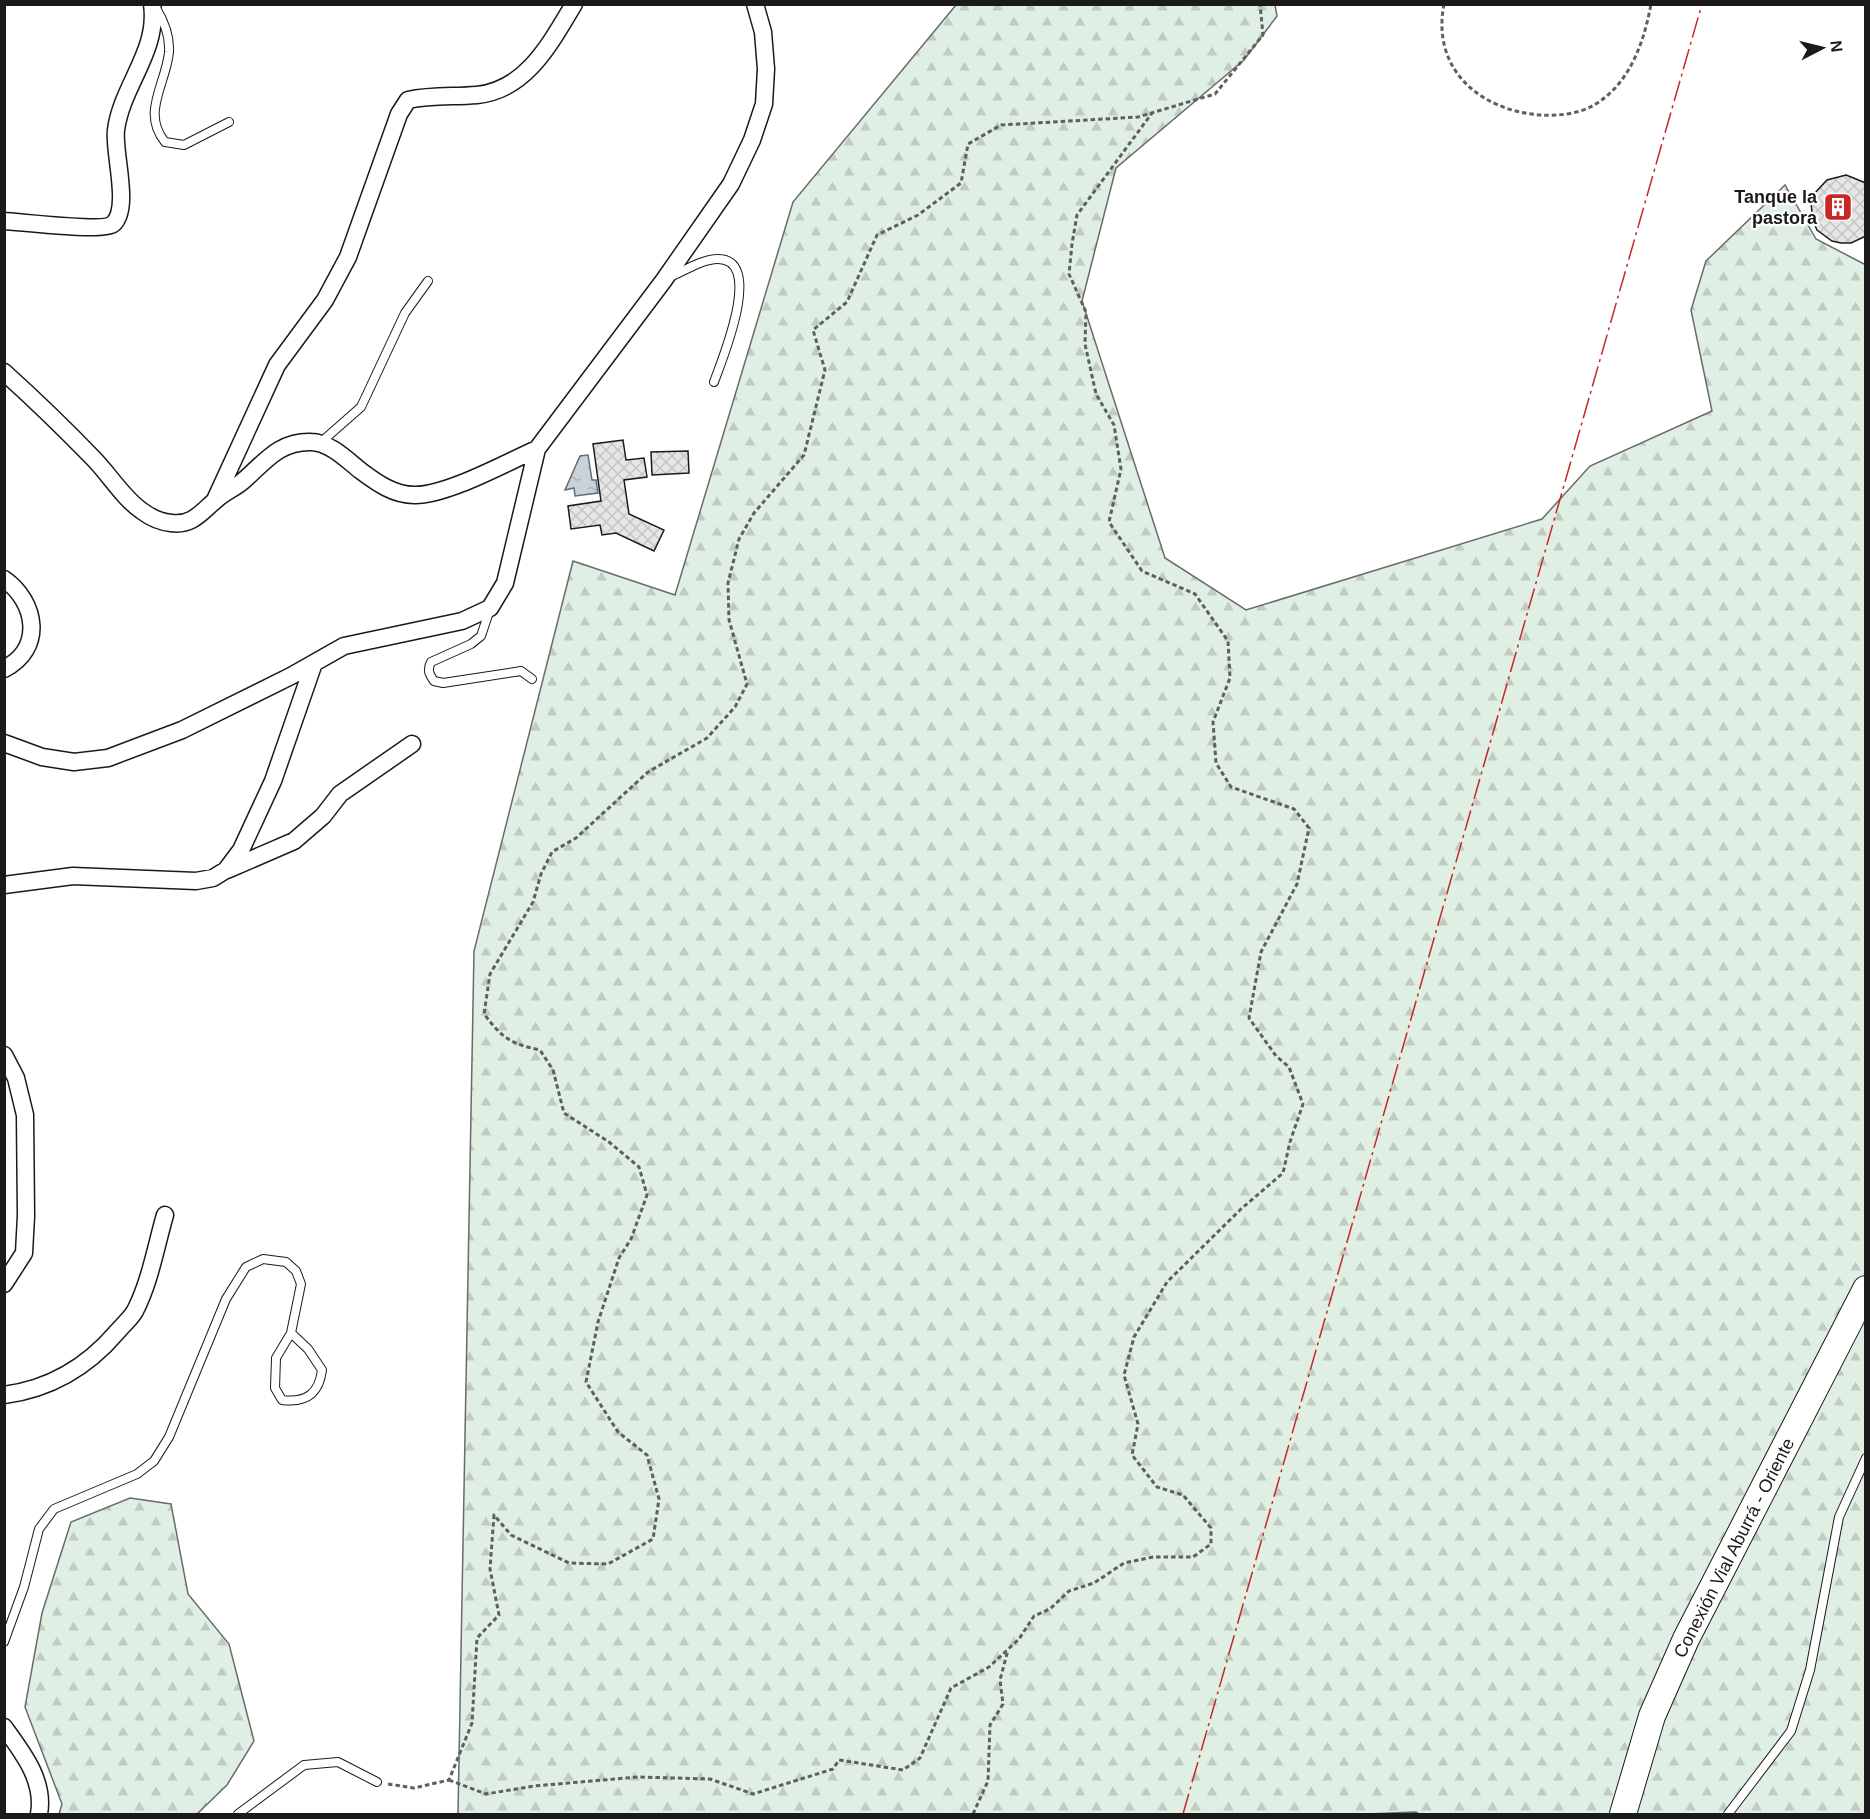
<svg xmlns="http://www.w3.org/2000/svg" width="1870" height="1819" font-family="Arial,sans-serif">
<defs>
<pattern id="forest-firs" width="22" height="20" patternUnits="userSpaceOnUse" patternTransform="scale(1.5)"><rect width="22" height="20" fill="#e0efe3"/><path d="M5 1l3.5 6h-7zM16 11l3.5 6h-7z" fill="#c0ccc2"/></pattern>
<pattern id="water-ripples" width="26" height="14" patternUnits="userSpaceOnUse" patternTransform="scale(1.5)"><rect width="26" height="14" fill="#c6d2dc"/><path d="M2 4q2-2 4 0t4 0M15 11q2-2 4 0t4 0" fill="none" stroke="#aab4bc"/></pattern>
<pattern id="building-cross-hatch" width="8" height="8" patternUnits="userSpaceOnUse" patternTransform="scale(1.5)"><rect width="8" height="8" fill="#e6e6e6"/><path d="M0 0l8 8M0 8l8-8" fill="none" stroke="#c5c5c5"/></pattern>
</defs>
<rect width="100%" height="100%" fill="#fff"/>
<path fill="url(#forest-firs)" stroke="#6a6a6a" stroke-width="1.5" d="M956 5H1275L1277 16 1244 60 1116 168 1082 301 1165 558 1246 610 1542 519 1590 466 1712 411 1691 310 1706 261 1785 185 1816 239 1866 265 1865 1814H1419L1416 1812 1367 1814H458L474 951 573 561 675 595 793 202Z
M130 1498 171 1504 188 1594 229 1644 254 1741 227 1785 197 1814H59L62 1804 25 1707 42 1613 71 1522Z"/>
<path fill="url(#water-ripples)" stroke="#6a6a6a" stroke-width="1.5" d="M588 455 592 480H596L598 493 575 496 574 488 565 490 580 456Z"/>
<path fill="url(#building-cross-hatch)" stroke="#1a1a1a" stroke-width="1.5" d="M1846 175 1866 183V236L1851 243H1841L1832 241 1817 230 1813 221 1811 203 1814 194 1827 180Z
M623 440 626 460 644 458 647 477 624 480 629 514 664 530 654 551 616 533 602 535 600 525 571 529 568 506 601 501 593 444Z
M688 451 689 473 652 475 651 452Z"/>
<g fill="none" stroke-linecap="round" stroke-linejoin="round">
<g stroke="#1a1a1a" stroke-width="10">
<path id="lane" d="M156 8C164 21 170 36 169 52 166 84 141 113 165 142L184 145 229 122
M670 277C684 271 702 259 718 259 765 259 721 362 714 382
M319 444 361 407 405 313 428 281
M490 609 481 636 471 644 431 662C427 670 429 674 434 681L443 683 521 671 532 679
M4 1642 24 1587 39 1529 54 1509 137 1474 154 1461 169 1437 226 1299 246 1267 263 1259 286 1262 296 1271 301 1284 291 1333 276 1358 275 1388 282 1400C306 1403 319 1394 322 1370L308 1349 291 1333
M238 1814 304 1765 338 1762 377 1782
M1728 1814 1791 1731 1810 1670 1839 1517 1866 1458"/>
</g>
<g stroke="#1a1a1a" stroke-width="19">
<path id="street" d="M4 221C22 222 104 232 113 224 131 208 113 152 116 130 122 85 159 51 152 4
M4 372C35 400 64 428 93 458 109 474 123 498 142 511 150 517 161 522 171 523 193 526 202 511 217 499 225 492 235 488 243 481 265 462 279 441 311 442 330 442 348 461 361 471 377 483 394 495 414 495 446 496 507 462 537 449
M215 500 277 365 325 300 348 257 399 114 408 100C432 95 453 97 477 95 527 90 551 42 574 4
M4 579C37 602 44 649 4 669
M4 743 42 757 74 762 108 758 182 730 291 676 344 646 462 621 490 608 505 583 537 449 664 280 731 184 752 140 764 104 766 69 763 32 755 4
M227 870 294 841 323 816 340 794 412 744
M4 885 73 876 196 881 213 878 226 870 241 850 273 781 314 663
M4 1055 16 1078 25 1115 26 1216 24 1253 4 1284
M4 1395C50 1389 88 1366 117 1332 123 1325 131 1318 135 1311 150 1282 156 1246 165 1215
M4 1727C23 1753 45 1781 39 1814"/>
</g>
<g stroke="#1a1a1a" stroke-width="28">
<path id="primary" d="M1623 1814 1652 1716 1686 1639 1866 1289"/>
</g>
<path stroke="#5f5f5f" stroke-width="3" stroke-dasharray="4.5 3" stroke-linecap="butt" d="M1444 4C1431 70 1481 111 1541 115 1558 116 1579 114 1594 105 1630 84 1644 42 1651 4
M449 1780 486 1794 534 1786 638 1777 710 1779 753 1794 833 1769 839 1760 903 1770 920 1758 951 1688 989 1667 1019 1639 1034 1616 1050 1609 1069 1591 1094 1583 1124 1563 1153 1557H1193L1211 1544V1528L1183 1495 1157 1487 1132 1455 1138 1424 1124 1375 1134 1337 1167 1282 1241 1209 1283 1173 1290 1142 1303 1104 1289 1067 1276 1056 1249 1018 1261 952 1297 884 1309 828 1294 809 1231 787 1216 763 1213 722 1230 678 1228 641 1195 594 1142 571 1109 522 1121 469 1114 425 1096 394 1085 344 1086 312 1069 274 1072 244 1077 215 1152 113
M388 1784 414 1788 449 1780 472 1723 477 1638 499 1615 490 1569 494 1515 511 1535 569 1563 608 1564 653 1539 659 1499 647 1455 618 1432 586 1382 598 1322 619 1258 631 1239 647 1195 639 1167 609 1142 564 1113 553 1070 540 1050C511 1044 502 1038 484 1014L490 974 533 902 541 874 552 852 576 838 648 772 707 738 735 707 747 684 729 620 728 583 739 539 754 513 804 455 825 370 813 330 847 302 877 235 918 215 961 183 968 144 1001 125 1138 117 1215 94 1263 35 1260 4
M973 1814 988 1781 990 1725 1003 1704 1000 1680 1008 1650"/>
<use href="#lane" stroke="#fff" stroke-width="8"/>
<use href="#street" stroke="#fff" stroke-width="16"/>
<use href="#primary" stroke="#fff" stroke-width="26"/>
<path stroke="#c62828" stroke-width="1.5" stroke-dasharray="21 4.5 3 4.5" stroke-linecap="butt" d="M1183 1814 1702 4"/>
</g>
<defs>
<g id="building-square" transform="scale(1.5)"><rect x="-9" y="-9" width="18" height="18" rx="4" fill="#c62828" stroke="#fff"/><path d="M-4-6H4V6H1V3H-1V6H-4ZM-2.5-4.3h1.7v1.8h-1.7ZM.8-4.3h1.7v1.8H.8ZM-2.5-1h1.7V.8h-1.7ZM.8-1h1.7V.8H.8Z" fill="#fff"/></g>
</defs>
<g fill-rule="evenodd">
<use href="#building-square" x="1838" y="207"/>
</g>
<g text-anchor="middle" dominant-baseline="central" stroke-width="4.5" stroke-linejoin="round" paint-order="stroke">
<g font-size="18" font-weight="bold" fill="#1a1a1a" stroke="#fff" text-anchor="end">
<text x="1817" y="197">Tanque la<tspan x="1817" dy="21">pastora</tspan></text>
</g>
<g font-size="18" fill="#1a1a1a" stroke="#fff">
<text transform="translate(1734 1548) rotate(-63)">Conexión Vial Aburrá - Oriente</text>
</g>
</g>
<rect width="1870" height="1819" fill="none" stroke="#1a1a1a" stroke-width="12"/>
<g transform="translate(1822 48) rotate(83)" stroke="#ffffff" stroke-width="4.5" paint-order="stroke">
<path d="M0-4.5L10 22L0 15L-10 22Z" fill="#1a1a1a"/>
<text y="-9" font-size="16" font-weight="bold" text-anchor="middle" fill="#1a1a1a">N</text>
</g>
</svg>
